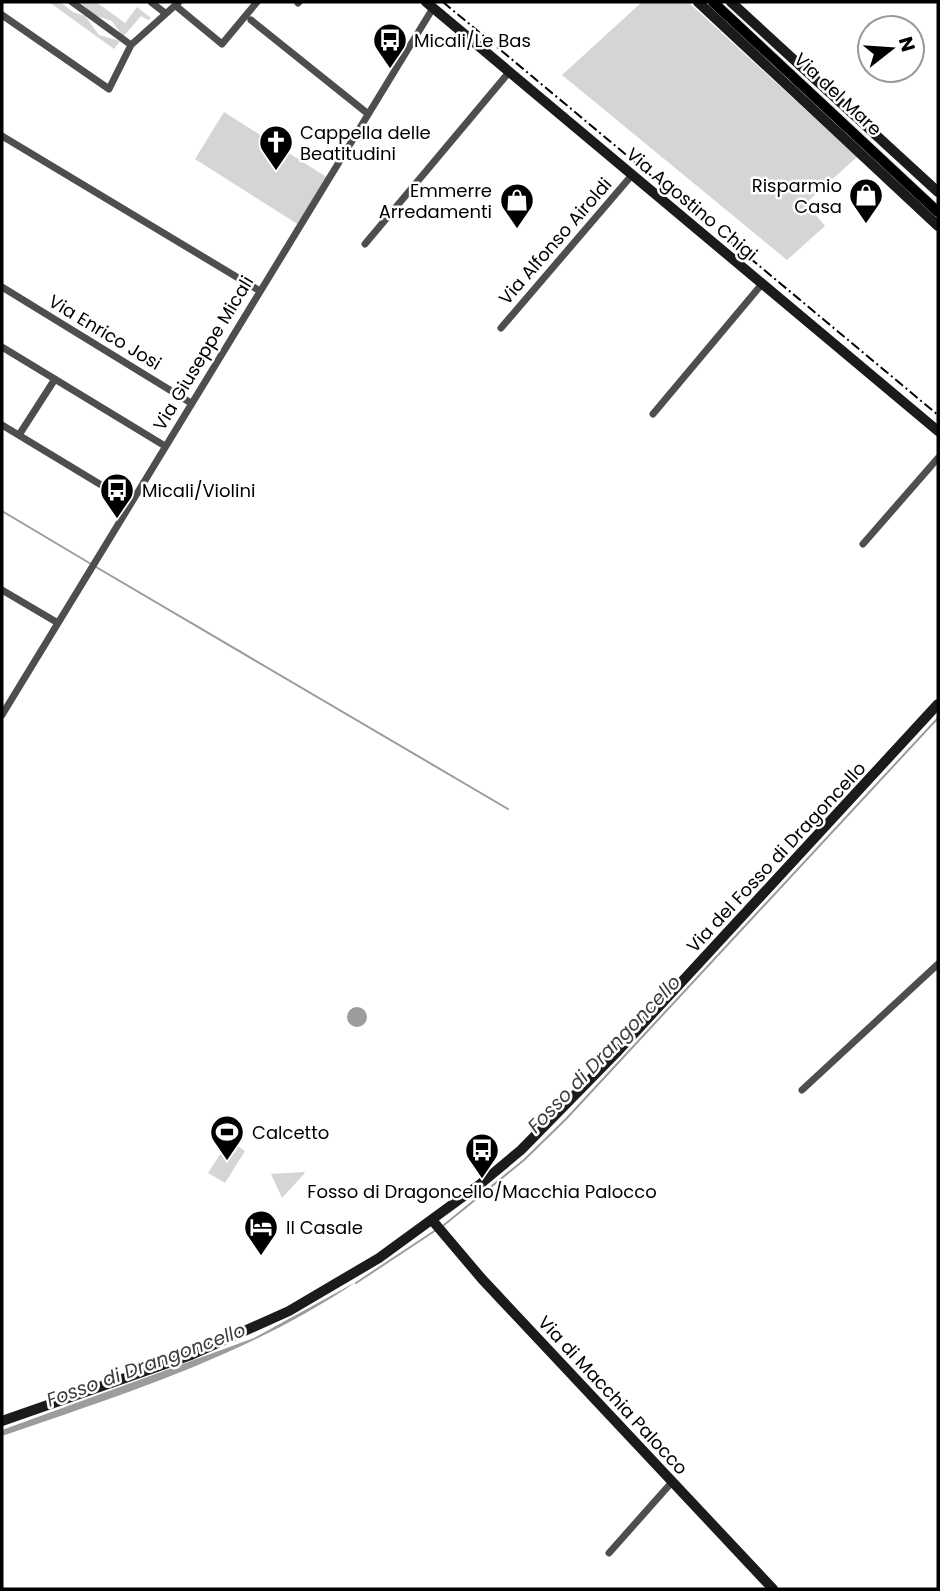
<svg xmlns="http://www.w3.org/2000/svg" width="940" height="1591" font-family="Poppins,sans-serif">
<rect width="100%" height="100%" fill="#fff"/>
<path fill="#d5d5d5" d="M49 2H60L73 12 85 16 99 35 120 41 114 49Z
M80 2H96L125 23 137 7 151 18 148 20 141 16 123 37 112 21 93 15Z
M642 2H688L857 157 806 203 825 226 787 260 562 75Z
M224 112 328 178 299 225 195 159Z
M229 1140 245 1151 225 1183 208 1173Z
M304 1172 305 1173 282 1198 271 1174Z"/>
<path fill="#9c9c9c" d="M347 1017a10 10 0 1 1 20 0a10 10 0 1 1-20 0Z
M356 1282C248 1355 124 1394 2 1436V1430L254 1338Z"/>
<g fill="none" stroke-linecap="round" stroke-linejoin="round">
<path stroke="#9c9c9c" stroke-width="2" d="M2 511 91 564
M96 567 508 809
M444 1225 524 1160 566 1119 938 718
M356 1283 436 1230"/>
<g stroke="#dbdbdb" stroke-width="12">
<path id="primary" d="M713 2 938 212"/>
</g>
<path stroke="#4e4e4e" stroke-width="7" d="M72 2 131 45
M151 2 165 13
M298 3 299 2
M176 6 222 44 257 2
M2 15 109 89 131 45 179 2
M251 20 367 113
M2 136 260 291
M365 244 510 71
M2 287 191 403
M501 328 632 175
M2 347 165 446
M653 414 762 284
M2 425 131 503
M19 435 55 379
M863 544 938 458
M2 590 58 623
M2 715 433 8
M802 1090 938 964
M609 1553 672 1482"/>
<path stroke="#1b1b1b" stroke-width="10" d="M426 2 938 431
M698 2 938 226
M731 2 938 192
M432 1220 482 1279 773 1589
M2 1421 191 1355 289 1311 379 1258 479 1185 521 1150 616 1053 938 704"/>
<use href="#primary" stroke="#000" stroke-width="10"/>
<path stroke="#000" stroke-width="2" stroke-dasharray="10 3.5 2 3.5" stroke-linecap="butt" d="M443 2 938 415"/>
</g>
<defs>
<g id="bus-pin" transform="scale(1.75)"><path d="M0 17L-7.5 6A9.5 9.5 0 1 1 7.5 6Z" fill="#000" stroke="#fff"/><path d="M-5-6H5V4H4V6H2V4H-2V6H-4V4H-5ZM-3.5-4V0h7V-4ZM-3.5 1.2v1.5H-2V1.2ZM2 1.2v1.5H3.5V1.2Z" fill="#fff"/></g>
<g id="church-pin" transform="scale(1.75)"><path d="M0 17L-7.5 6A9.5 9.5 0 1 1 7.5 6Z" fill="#000" stroke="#fff"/><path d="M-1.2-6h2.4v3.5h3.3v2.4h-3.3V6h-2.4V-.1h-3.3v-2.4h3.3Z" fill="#fff"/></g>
<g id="shop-pin" transform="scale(1.75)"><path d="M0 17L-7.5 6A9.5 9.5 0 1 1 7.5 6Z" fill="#000" stroke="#fff"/><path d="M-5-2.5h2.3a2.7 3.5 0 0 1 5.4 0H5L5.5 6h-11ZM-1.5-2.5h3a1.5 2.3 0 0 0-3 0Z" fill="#fff"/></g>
<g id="stadium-pin" transform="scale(1.75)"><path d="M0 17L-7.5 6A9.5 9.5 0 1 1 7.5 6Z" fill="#000" stroke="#fff"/><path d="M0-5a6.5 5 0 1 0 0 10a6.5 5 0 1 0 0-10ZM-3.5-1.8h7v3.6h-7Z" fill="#fff"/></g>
<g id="hotel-pin" transform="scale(1.75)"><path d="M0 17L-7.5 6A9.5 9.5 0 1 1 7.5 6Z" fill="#000" stroke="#fff"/><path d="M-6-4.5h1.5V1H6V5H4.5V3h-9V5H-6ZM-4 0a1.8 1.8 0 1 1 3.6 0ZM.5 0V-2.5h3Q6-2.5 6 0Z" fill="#fff"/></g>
</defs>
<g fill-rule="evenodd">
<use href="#bus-pin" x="390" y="40"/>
<use href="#church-pin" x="276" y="142"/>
<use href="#shop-pin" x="866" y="195"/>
<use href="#shop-pin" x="517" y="200"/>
<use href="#bus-pin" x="117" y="490"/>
<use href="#stadium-pin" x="227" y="1132"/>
<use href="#bus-pin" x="482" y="1150"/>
<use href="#hotel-pin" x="261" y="1227"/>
</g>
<g text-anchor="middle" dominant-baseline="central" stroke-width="5" stroke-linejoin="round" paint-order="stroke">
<g font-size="18" fill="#000" stroke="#fff" text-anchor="start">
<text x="414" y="40">Micali/Le Bas</text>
<text x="300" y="132">Cappella delle<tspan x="300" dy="21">Beatitudini</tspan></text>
<text x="842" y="185" text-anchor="end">Risparmio<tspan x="842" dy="21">Casa</tspan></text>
<text x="492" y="190" text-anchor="end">Emmerre<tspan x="492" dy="21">Arredamenti</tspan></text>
<text x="142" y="490">Micali/Violini</text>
<text x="252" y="1132">Calcetto</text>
<text x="482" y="1191" text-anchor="middle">Fosso di Dragoncello/Macchia Palocco</text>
<text x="286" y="1227">Il Casale</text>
</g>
<g font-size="18" fill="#000" stroke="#fff">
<text transform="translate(838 94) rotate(43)">Via del Mare</text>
<text transform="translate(692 204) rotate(40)">Via Agostino Chigi</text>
<text transform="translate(555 241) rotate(-49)">Via Alfonso Airoldi</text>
<text transform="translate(105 332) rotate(31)">Via Enrico Josi</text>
<text transform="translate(203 353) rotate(-59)">Via Giuseppe Micali</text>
<text transform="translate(776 857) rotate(-47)">Via del Fosso di Dragoncello</text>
<text transform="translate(613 1395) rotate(47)">Via di Macchia Palocco</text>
</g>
<g font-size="19" font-style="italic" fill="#3d3d3d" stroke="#fff">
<text transform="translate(604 1054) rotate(-46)">Fosso di Drangoncello</text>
<text transform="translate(146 1365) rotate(-20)">Fosso di Drangoncello</text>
</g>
</g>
<rect width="940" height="1591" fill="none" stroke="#000000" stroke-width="7"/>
<g transform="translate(891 49) rotate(73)"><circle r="33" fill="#ffffff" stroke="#999999" stroke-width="2"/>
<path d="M0-5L12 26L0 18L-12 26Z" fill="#000000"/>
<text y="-10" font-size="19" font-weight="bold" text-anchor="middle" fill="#000000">N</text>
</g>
</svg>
